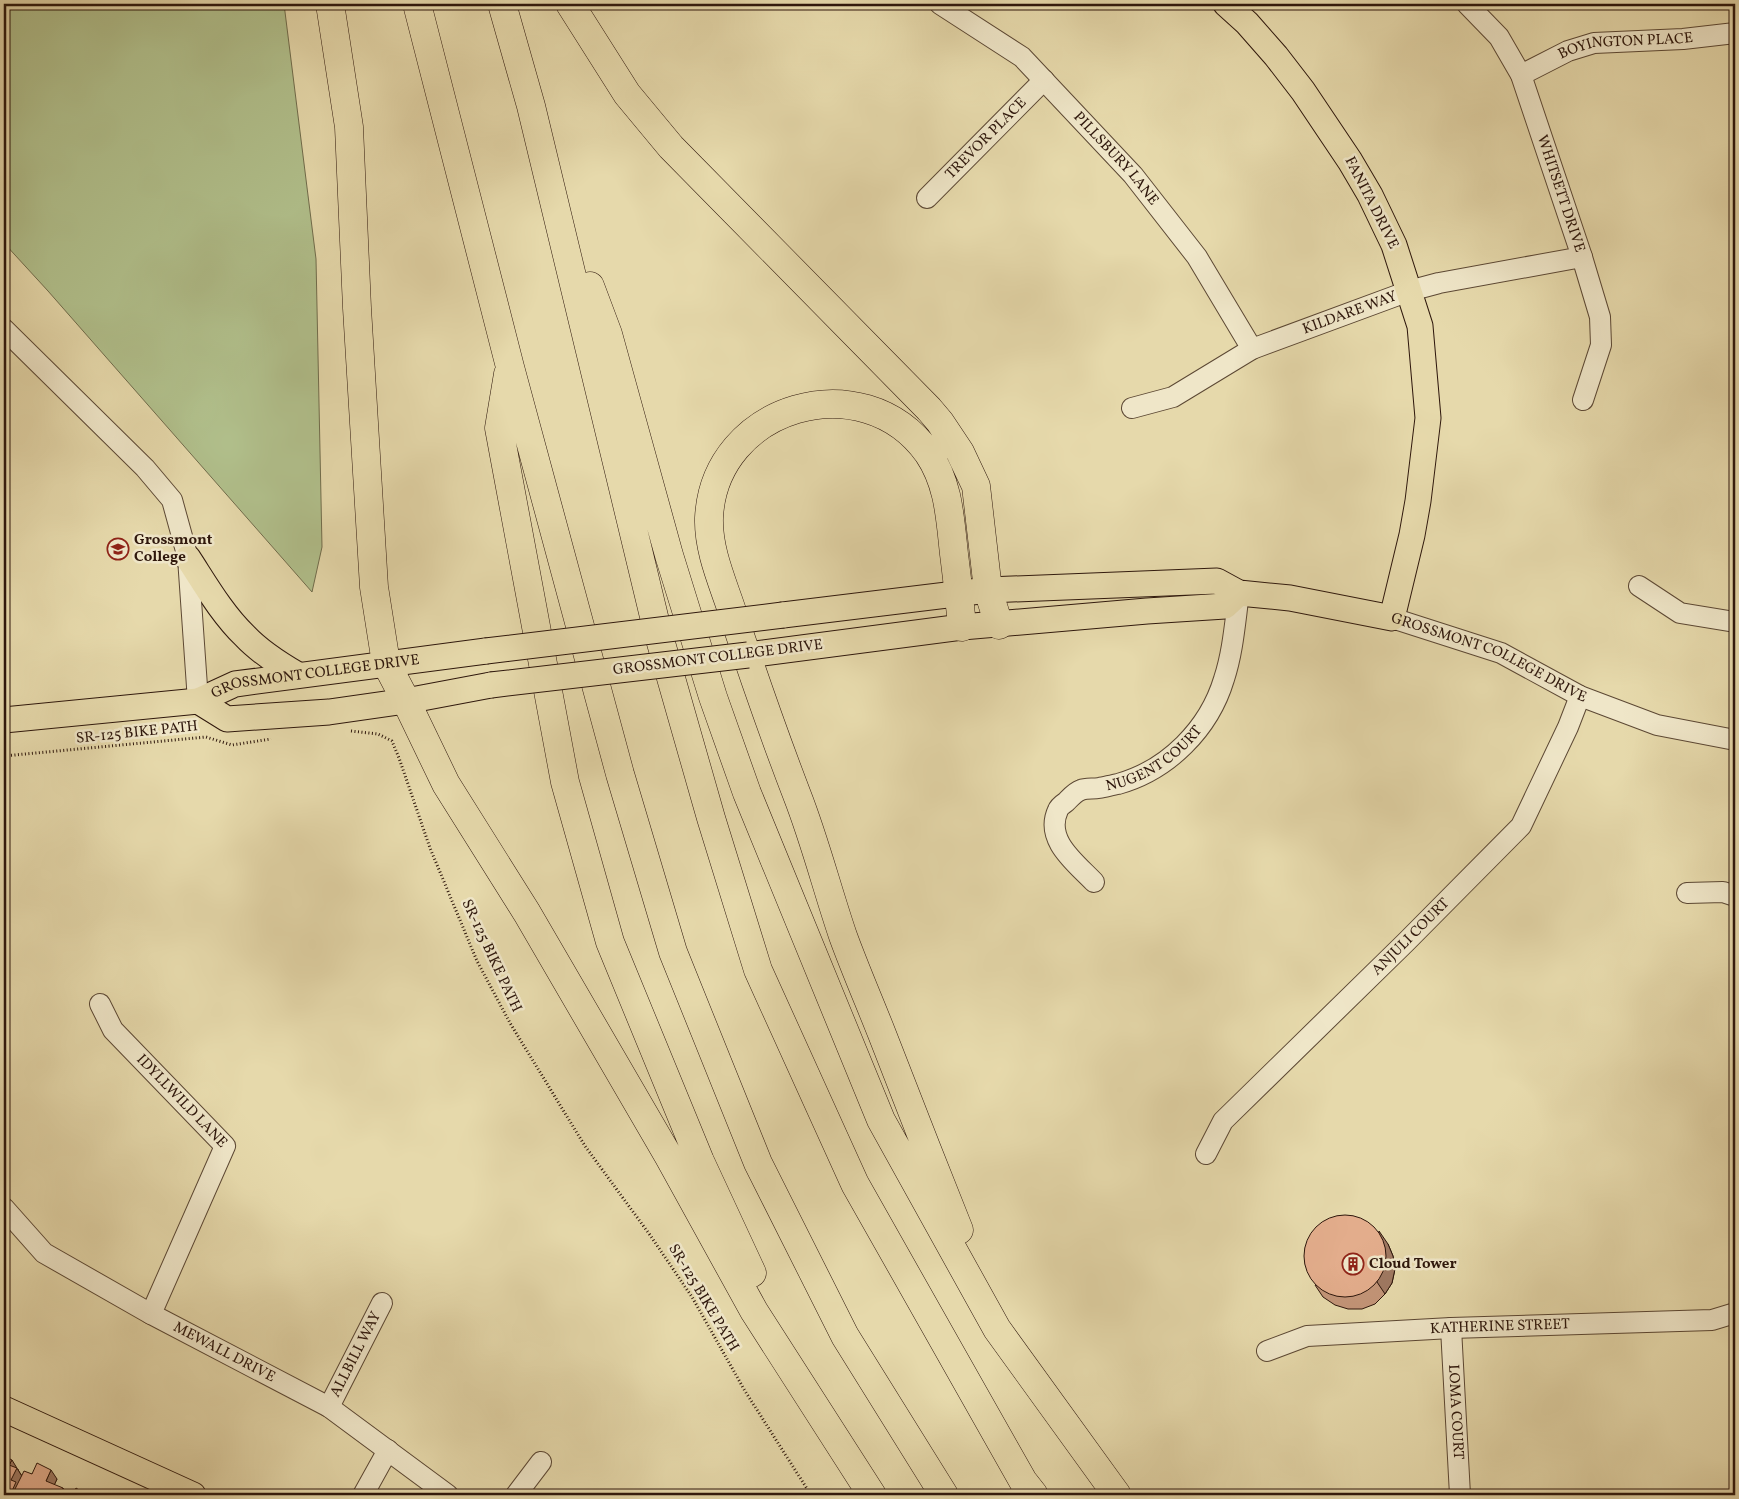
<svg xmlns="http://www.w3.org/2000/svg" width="1739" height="1499" font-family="Vollkorn,serif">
<rect width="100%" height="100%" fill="#e6d9ab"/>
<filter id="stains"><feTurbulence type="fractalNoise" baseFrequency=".004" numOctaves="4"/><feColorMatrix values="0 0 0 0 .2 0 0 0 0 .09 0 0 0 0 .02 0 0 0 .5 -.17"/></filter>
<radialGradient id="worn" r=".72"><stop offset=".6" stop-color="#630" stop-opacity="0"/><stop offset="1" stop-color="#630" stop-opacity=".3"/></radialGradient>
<path fill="#b1c08c" stroke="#706c4c" d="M4 4H284L316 259 322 547 312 592 48 291 4 243Z"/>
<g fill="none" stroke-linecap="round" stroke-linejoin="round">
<g stroke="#5c4834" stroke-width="22">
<g id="minor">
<path id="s1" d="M940 4 1022 57 1133 175 1197 257 1252 349"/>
<path id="s2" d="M1467 4 1499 37 1521 75 1582 257 1600 317 1601 345 1583 400"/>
<path id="s3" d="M1521 75 1568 51 1594 43 1683 39 1735 33"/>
<path id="s4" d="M927 198 1044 80"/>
<path d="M4 329 145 468 172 500 188 558 198 701"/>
<path id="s5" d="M1132 408 1173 397 1252 349 1409 291 1439 283 1582 257"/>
<path d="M1639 586 1680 613 1735 622"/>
<path id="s6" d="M1392 618 1501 653 1580 696 1657 725 1735 740"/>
<path id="s7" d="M1094 882C1076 863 1044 840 1058 810 1059 807 1063 804 1066 802 1070 798 1075 792 1081 790 1086 788 1093 789 1099 788 1105 787 1112 785 1118 784 1168 770 1209 729 1224 679 1233 652 1235 622 1239 593"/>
<path d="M1687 893 1723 892 1735 896"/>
<path id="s8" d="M100 1004 113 1030 225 1146 151 1314"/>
<path id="s9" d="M1206 1154 1223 1121 1406 942 1521 826 1568 727 1580 696"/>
<path id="s10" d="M4 1208 44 1253 151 1314 329 1407 448 1495"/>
<path id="s11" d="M1451 1328 1460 1495"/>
<path id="s12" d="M1267 1351 1307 1336 1451 1328 1712 1320 1735 1313"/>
<path id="s13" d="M329 1407 382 1303"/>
<path d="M363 1495 388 1450"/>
<path d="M516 1495 541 1462"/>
</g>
</g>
<g stroke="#2e170c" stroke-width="27">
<g id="major">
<path d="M188 558C205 584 222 614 245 636 260 652 279 664 298 675"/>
<path d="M783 615 988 590 1217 581 1239 593 1290 598 1392 618 1412 535 1418 501 1428 418 1420 326 1394 245 1370 195 1350 161 1303 91 1276 56 1247 23 1226 4"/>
<path d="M748 655 962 627 1147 611 1225 606 1239 593"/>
<path d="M198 701 227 719 329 712 406 701 491 685"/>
<path id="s14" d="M4 720 198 701 235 684 486 651"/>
<path d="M4 1409 193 1495"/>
</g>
</g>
<g stroke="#2e170c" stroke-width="29">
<path id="highway" d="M330 4 349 127 357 308 374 587 386 663 406 701 446 784 527 913 669 1157 754 1311 872 1495
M417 4 510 367 620 774 673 952 758 1163 845 1336 944 1495
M502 4 531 106 657 629 711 818 758 970 855 1184 1023 1481 1034 1495
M570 4 627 94 671 147 929 409 940 422 960 452 976 486 988 590 999 625
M590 286 608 334 669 555 713 697 747 793 881 1120 997 1329 1117 1495
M508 374 499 428 565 782 610 942 700 1161 752 1273
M959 1230C933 1165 907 1099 882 1034 869 1001 855 969 843 936 827 889 815 841 797 795 774 735 753 675 733 614 723 583 708 551 709 518 714 406 863 362 928 453 949 484 950 518 954 554 957 578 960 603 962 627"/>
</g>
<path stroke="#2e170c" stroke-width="3" stroke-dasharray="1 2.5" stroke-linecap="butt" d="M351 731 378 734 392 741 399 758 430 848 477 961 510 1023 585 1146 650 1235 692 1297 745 1391 811 1495
M4 756 206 737 232 745 271 739"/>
<use href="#minor" stroke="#efe6c8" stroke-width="20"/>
<use href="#major" stroke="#e6d9ab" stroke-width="25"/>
<use href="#highway" stroke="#e6d9ab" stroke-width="28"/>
<g stroke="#2e170c" stroke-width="27" stroke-linecap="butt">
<path id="major-bridge" d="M486 651 783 615
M491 685 748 655"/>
</g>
<use href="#major-bridge" stroke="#e6d9ab" stroke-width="25"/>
</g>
<path fill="#c39578" stroke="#2e170c" d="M1388 1244 1393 1256 1395 1269 1392 1283 1385 1294 1375 1304 1362 1309H1348L1335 1305 1323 1297 1315 1285Z
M18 1469V1470L22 1476 32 1474 57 1479 54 1485 67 1495H4Z"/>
<path fill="#9f7962" stroke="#2e170c" d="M1379 1231 1388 1244 1393 1256 1395 1269 1392 1283 1385 1294 1377 1282Z
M12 1460 23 1478 15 1495 12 1491 9 1465Z
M51 1470 57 1479 52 1490 46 1481Z
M63 1488 67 1495H60Z
M8 1489 12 1495H5Z"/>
<path fill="#e3ad8c" stroke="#2e170c" d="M1304 1256a41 41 0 1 1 82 0a41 41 0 1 1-82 0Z
M4 1456 12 1460 9 1465 17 1468 11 1480 16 1482 12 1491 8 1489 5 1495H4Z
M37 1463 51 1470 46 1481 63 1488 60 1495H12L24 1471 32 1474Z
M76 1488 85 1494 87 1491 94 1495H72Z
M101 1492 105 1495H99Z"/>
<defs>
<g id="university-ring" transform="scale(1.125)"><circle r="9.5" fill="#efe6c8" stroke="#8f2418" stroke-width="1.5"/><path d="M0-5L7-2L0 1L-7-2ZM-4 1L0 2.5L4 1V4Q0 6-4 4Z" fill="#8f2418"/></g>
<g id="building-ring" transform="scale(1.125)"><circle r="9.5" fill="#efe6c8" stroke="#8f2418" stroke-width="1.5"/><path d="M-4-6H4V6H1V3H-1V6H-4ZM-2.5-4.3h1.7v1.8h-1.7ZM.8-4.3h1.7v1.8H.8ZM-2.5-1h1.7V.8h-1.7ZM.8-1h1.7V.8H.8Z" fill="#8f2418"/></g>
</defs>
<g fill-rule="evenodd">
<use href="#university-ring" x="118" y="549"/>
<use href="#building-ring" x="1353" y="1264"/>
</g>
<g text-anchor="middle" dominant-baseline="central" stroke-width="5" stroke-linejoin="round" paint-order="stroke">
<g font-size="15" fill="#2e170c" stroke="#efe6c8">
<text stroke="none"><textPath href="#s3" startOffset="111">BOYINGTON PLACE</textPath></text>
<text stroke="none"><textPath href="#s4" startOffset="84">TREVOR PLACE</textPath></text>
<text stroke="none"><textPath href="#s1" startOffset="236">PILLSBURY LANE</textPath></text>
<text stroke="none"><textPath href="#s2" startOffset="215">WHITSETT DRIVE</textPath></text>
<text transform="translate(1371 203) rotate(63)">FANITA DRIVE</text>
<text stroke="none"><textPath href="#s5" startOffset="239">KILDARE WAY</textPath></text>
<text transform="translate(718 658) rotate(-7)">GROSSMONT COLLEGE DRIVE</text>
<text stroke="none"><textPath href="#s6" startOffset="105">GROSSMONT COLLEGE DRIVE</textPath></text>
<text stroke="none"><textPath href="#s14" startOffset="316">GROSSMONT COLLEGE DRIVE</textPath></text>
<text transform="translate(137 733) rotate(-6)">SR-125 BIKE PATH</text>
<text stroke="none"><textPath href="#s7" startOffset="199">NUGENT COURT</textPath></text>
<text stroke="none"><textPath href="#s9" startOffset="300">ANJULI COURT</textPath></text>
<text transform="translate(491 956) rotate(65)">SR-125 BIKE PATH</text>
<text stroke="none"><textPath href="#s8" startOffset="128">IDYLLWILD LANE</textPath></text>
<text transform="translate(703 1298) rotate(59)">SR-125 BIKE PATH</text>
<text stroke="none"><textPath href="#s12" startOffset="236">KATHERINE STREET</textPath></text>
<text stroke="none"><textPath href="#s10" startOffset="266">MEWALL DRIVE</textPath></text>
<text stroke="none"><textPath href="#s13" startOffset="59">ALLBILL WAY</textPath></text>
<text stroke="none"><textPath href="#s11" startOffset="84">LOMA COURT</textPath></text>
</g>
<g font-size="15" font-weight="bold" fill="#2e170c" stroke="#efe6c8" text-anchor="start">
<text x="134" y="540">Grossmont<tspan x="134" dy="17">College</tspan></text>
<text x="1369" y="1264">Cloud Tower</text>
</g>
</g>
<rect width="1739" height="1499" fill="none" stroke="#e6d9ab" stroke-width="20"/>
<rect x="5" y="5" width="1729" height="1489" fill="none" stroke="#2e170c" stroke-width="2.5"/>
<rect x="10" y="10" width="1719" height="1479" fill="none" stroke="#2e170c"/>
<rect width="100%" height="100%" filter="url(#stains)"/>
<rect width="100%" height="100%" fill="url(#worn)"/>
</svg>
